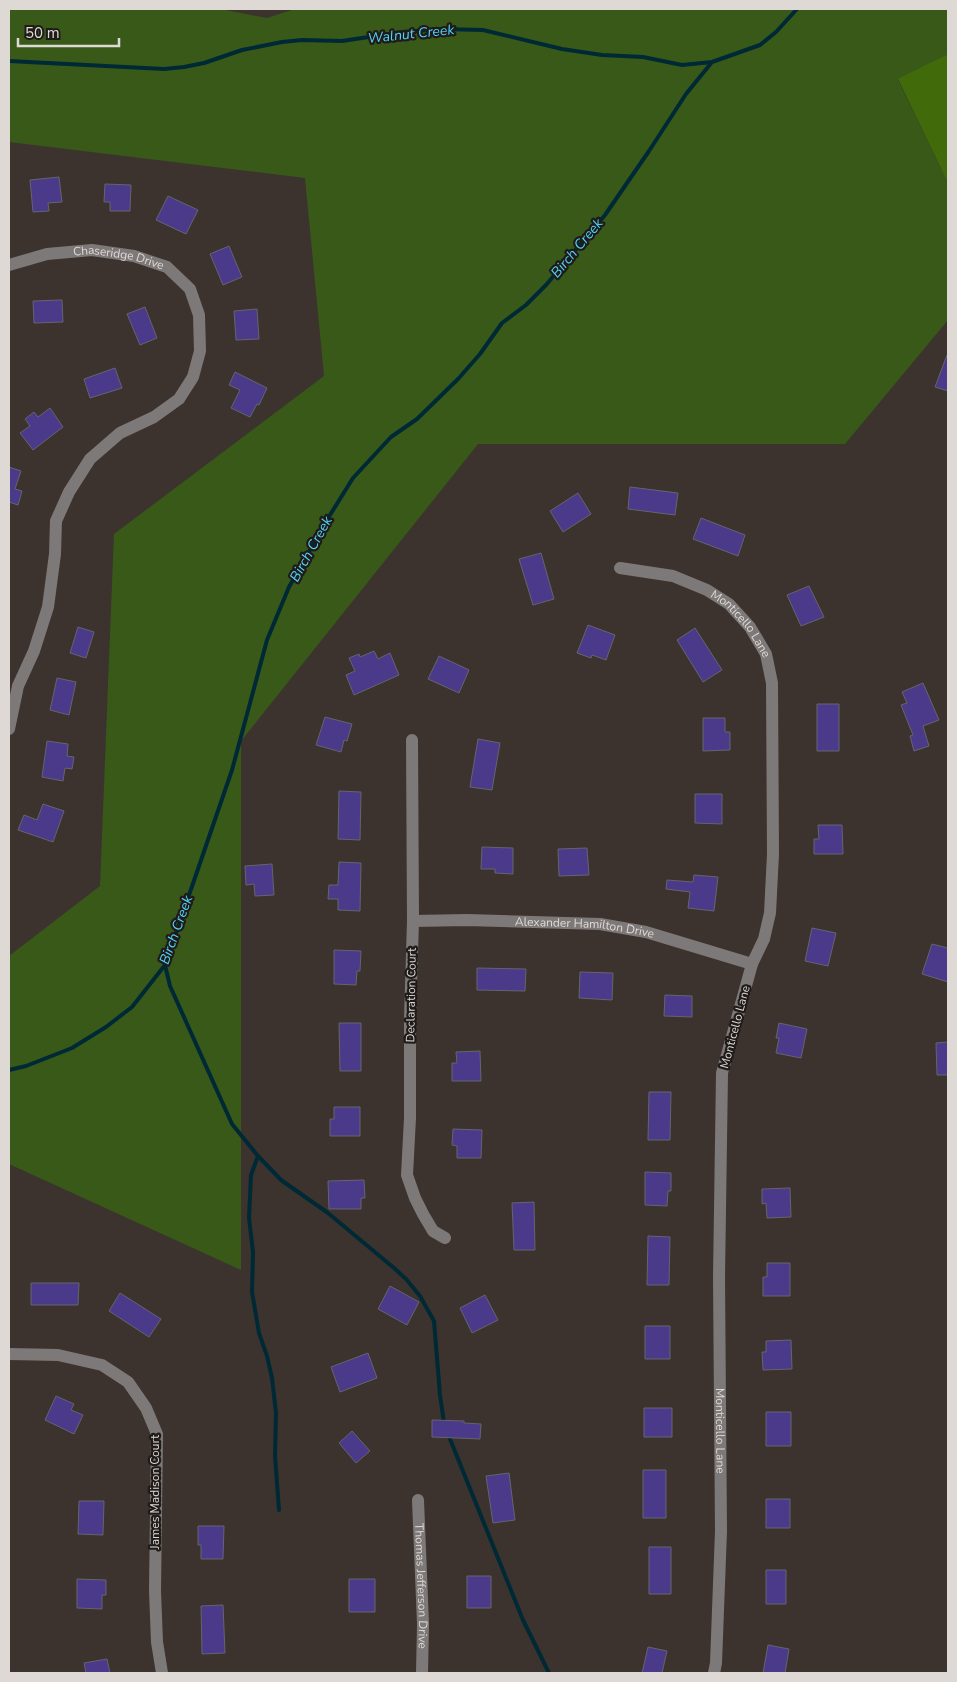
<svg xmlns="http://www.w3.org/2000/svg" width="957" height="1682" font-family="'Nunito Sans',sans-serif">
<rect width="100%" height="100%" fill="#3c332e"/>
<path fill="#395919" d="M9 9H220L267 18 295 9H948V54L898 80 948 183V320L845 444H478L241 741V1270L9 1164V956L100 886 114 534 324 376 305 178 9 142Z"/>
<path fill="#416b0a" d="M948 54V183L898 79Z"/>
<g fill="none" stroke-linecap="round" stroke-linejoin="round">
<path stroke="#002936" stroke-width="4" d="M9 61 164 69 184 67 204 63 242 50 282 42 302 40 342 41 402 32 443 29 483 30 562 49 602 55 643 57 682 65 712 62 760 45 776 32 797 9
M165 965 170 986 232 1124 258 1156 281 1180 328 1213 394 1268 406 1279 420 1296 434 1321 440 1395 444 1423
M9 1070 26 1066 72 1048 106 1027 132 1007 165 965 232 770 267 640 289 587 330 515 353 478 391 437 417 419 458 379 480 354 502 323 526 305 546 285 605 215 649 151 686 94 712 62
M258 1156 251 1175 249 1218 253 1252 252 1292 259 1333 267 1356 272 1378 276 1413 275 1456 279 1510
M448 1434 523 1620 549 1673"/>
</g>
<path fill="#4b3a8a" stroke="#65646e" d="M59 177 62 202 48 203 49 211 33 212 30 180Z
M105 184 131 185 130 211H110V202H104Z
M168 196 198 210 186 234 156 220Z
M229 246 242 277 223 285 210 254Z
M62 300 63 322 34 323 33 301Z
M145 307 157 338 140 345 127 314Z
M257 309 259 339 236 340 234 311Z
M947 355H948V391L935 387Z
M115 368 122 388 90 398 84 379Z
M235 372 267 388 259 405 257 404 250 417 231 408 240 390 229 385Z
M50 408 63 427 33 450 20 433 30 426 25 419 34 412 38 417Z
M9 467 21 471 15 489 22 491 18 505 9 502Z
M630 487 678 493 675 515 628 509Z
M578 493 591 514 563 532 550 511Z
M701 518 745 535 738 556 693 539Z
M541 553 554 599 533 605 519 559Z
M809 586 824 617 801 626 787 595Z
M588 625 615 635 606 660 592 655 591 658 577 653Z
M78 627 94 632 86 658 70 653Z
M695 628 722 670 703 682 677 640Z
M374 651 378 659 390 653 399 675 354 695 346 675 355 671 349 658 359 654 360 657Z
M439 656 469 670 459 693 428 679Z
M57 678 76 682 69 715 50 710Z
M923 683 939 720 923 726 929 746 914 751 910 736 913 735 901 705 907 703 902 692Z
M817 704H839V751H817Z
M325 717 352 724 347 741 344 740 341 752 316 745Z
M703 718H725V732H730V750L703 751Z
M478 739 500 743 492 790 470 787Z
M47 741 68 744 67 756 74 757 72 769 65 768 63 781 42 777Z
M339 791 361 792 360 840 338 839Z
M695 794H722V824L695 823Z
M43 804 64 811 53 842 18 830 24 815 37 820Z
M818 825H842L843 854H814V839H819Z
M482 847 513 848V874L495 873V869H481Z
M587 848 589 875 559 876 558 849Z
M339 862 361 863 360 911 338 910V899H328L329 885H338Z
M272 864 274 895 255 896 254 884 246 885 245 866Z
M694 875 718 877 714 911 688 908 690 892 666 889 667 880 693 882Z
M812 928 836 933 828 966 805 961Z
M932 944 948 948V982L922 974Z
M334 950 361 951 360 971H357L356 985 334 984Z
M477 968 526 969 525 991 477 990Z
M580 972 613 973 612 1000 579 998Z
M665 995 692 996V1017L664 1016Z
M339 1023H361V1071H340Z
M779 1023 807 1029 801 1058 776 1053 779 1038H776Z
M948 1042V1075H937L936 1043Z
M480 1051 481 1081H452V1063H457L456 1052Z
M649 1092H671L670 1140H648Z
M334 1107H360V1136H330V1119H334Z
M453 1129 482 1130 481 1158H457V1146L452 1145Z
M645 1172 671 1173V1191H668L667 1206 645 1205Z
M364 1180 365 1198H361V1209H329L328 1181Z
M790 1188 791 1217 767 1218 766 1203 762 1204V1189Z
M534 1202 535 1250H514L512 1203Z
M648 1236 670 1237 669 1285H647Z
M767 1263H790V1296H763V1277H767Z
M31 1283H79L78 1305H31Z
M390 1286 419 1302 407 1325 378 1309Z
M120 1293 161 1319 149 1337 109 1311Z
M485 1295 498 1320 472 1333 460 1308Z
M645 1326H670V1359H645Z
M791 1340 792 1369 763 1370 762 1352H766V1341Z
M368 1353 377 1378 340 1392 331 1367Z
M56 1396 74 1404 71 1410 83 1415 74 1434 45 1420Z
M644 1408H672V1437H644Z
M766 1412H791V1446H766Z
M432 1420 464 1421V1423L481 1424 480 1439 432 1437Z
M352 1431 370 1451 356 1463 339 1443Z
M643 1470H666V1518H643Z
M509 1473 515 1520 493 1523 486 1476Z
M766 1499H790V1528H766Z
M79 1501H104L103 1535 78 1534Z
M198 1526H224L223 1559H201V1545H198Z
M649 1547H671V1594H649Z
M766 1570H786V1604H766Z
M467 1576H491V1608H467Z
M77 1579 106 1580V1595H102V1609L77 1608Z
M349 1579H375V1612H349Z
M223 1605 225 1653 202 1654 201 1606Z
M768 1645 789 1649 785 1673H763Z
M648 1647 667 1651 662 1673H642Z
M107 1659 110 1673H86L84 1663Z"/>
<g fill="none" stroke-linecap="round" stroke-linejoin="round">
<g stroke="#7e7979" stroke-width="12">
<path id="s1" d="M9 265 47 254 92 250 134 256 167 267 190 289 199 315 200 351 193 377 179 399 154 417 120 433 90 459 69 492 56 521 55 554 48 607 34 651 18 686 9 729"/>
<path id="s2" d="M620 568 673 576 707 590 729 604 750 627 766 654 772 683 773 854 770 913 764 939 752 964 722 1073 719 1278 721 1531 716 1663 714 1673"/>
<path d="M412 740 413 921 410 1020V1118L407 1175 415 1198 423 1214 433 1231 445 1238"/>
<path id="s3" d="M413 921 467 920 600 924 646 932 752 964"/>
<path d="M9 1354 58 1355 102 1365 128 1382 146 1408 157 1434 155 1591 157 1642 162 1673"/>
<path id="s4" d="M418 1500 423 1624 422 1673"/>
</g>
</g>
<g text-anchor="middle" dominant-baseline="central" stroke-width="4.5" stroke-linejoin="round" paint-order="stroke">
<g font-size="12" fill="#dfd9d6" stroke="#1f1b19">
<text stroke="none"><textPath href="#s1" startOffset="112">Chaseridge Drive</textPath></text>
<text stroke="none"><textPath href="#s2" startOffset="139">Monticello Lane</textPath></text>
<text stroke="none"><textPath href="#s3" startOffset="172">Alexander Hamilton Drive</textPath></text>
<text transform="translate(411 995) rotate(-89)">Declaration Court</text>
<text transform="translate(735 1027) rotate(-75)">Monticello Lane</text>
<text stroke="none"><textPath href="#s2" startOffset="964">Monticello Lane</textPath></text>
<text transform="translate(155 1492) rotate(-90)">James Madison Court</text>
<text stroke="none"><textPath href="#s4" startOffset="86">Thomas Jefferson Drive</textPath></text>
</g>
<g font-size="14" font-style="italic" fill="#51d4fd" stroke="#1f1b19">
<text transform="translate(411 34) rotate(-6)">Walnut Creek</text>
<text transform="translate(577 248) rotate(-50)">Birch Creek</text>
<text transform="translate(311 549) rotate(-61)">Birch Creek</text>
<text transform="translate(176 930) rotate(-70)">Birch Creek</text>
</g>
</g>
<rect width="957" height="1682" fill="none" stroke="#dfd9d6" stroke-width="20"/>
<path d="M18 38v8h101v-8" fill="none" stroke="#dfd9d6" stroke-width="2.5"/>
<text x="25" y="38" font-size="15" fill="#dfd9d6" stroke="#1f1b19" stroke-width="4" paint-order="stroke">50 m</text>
</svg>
